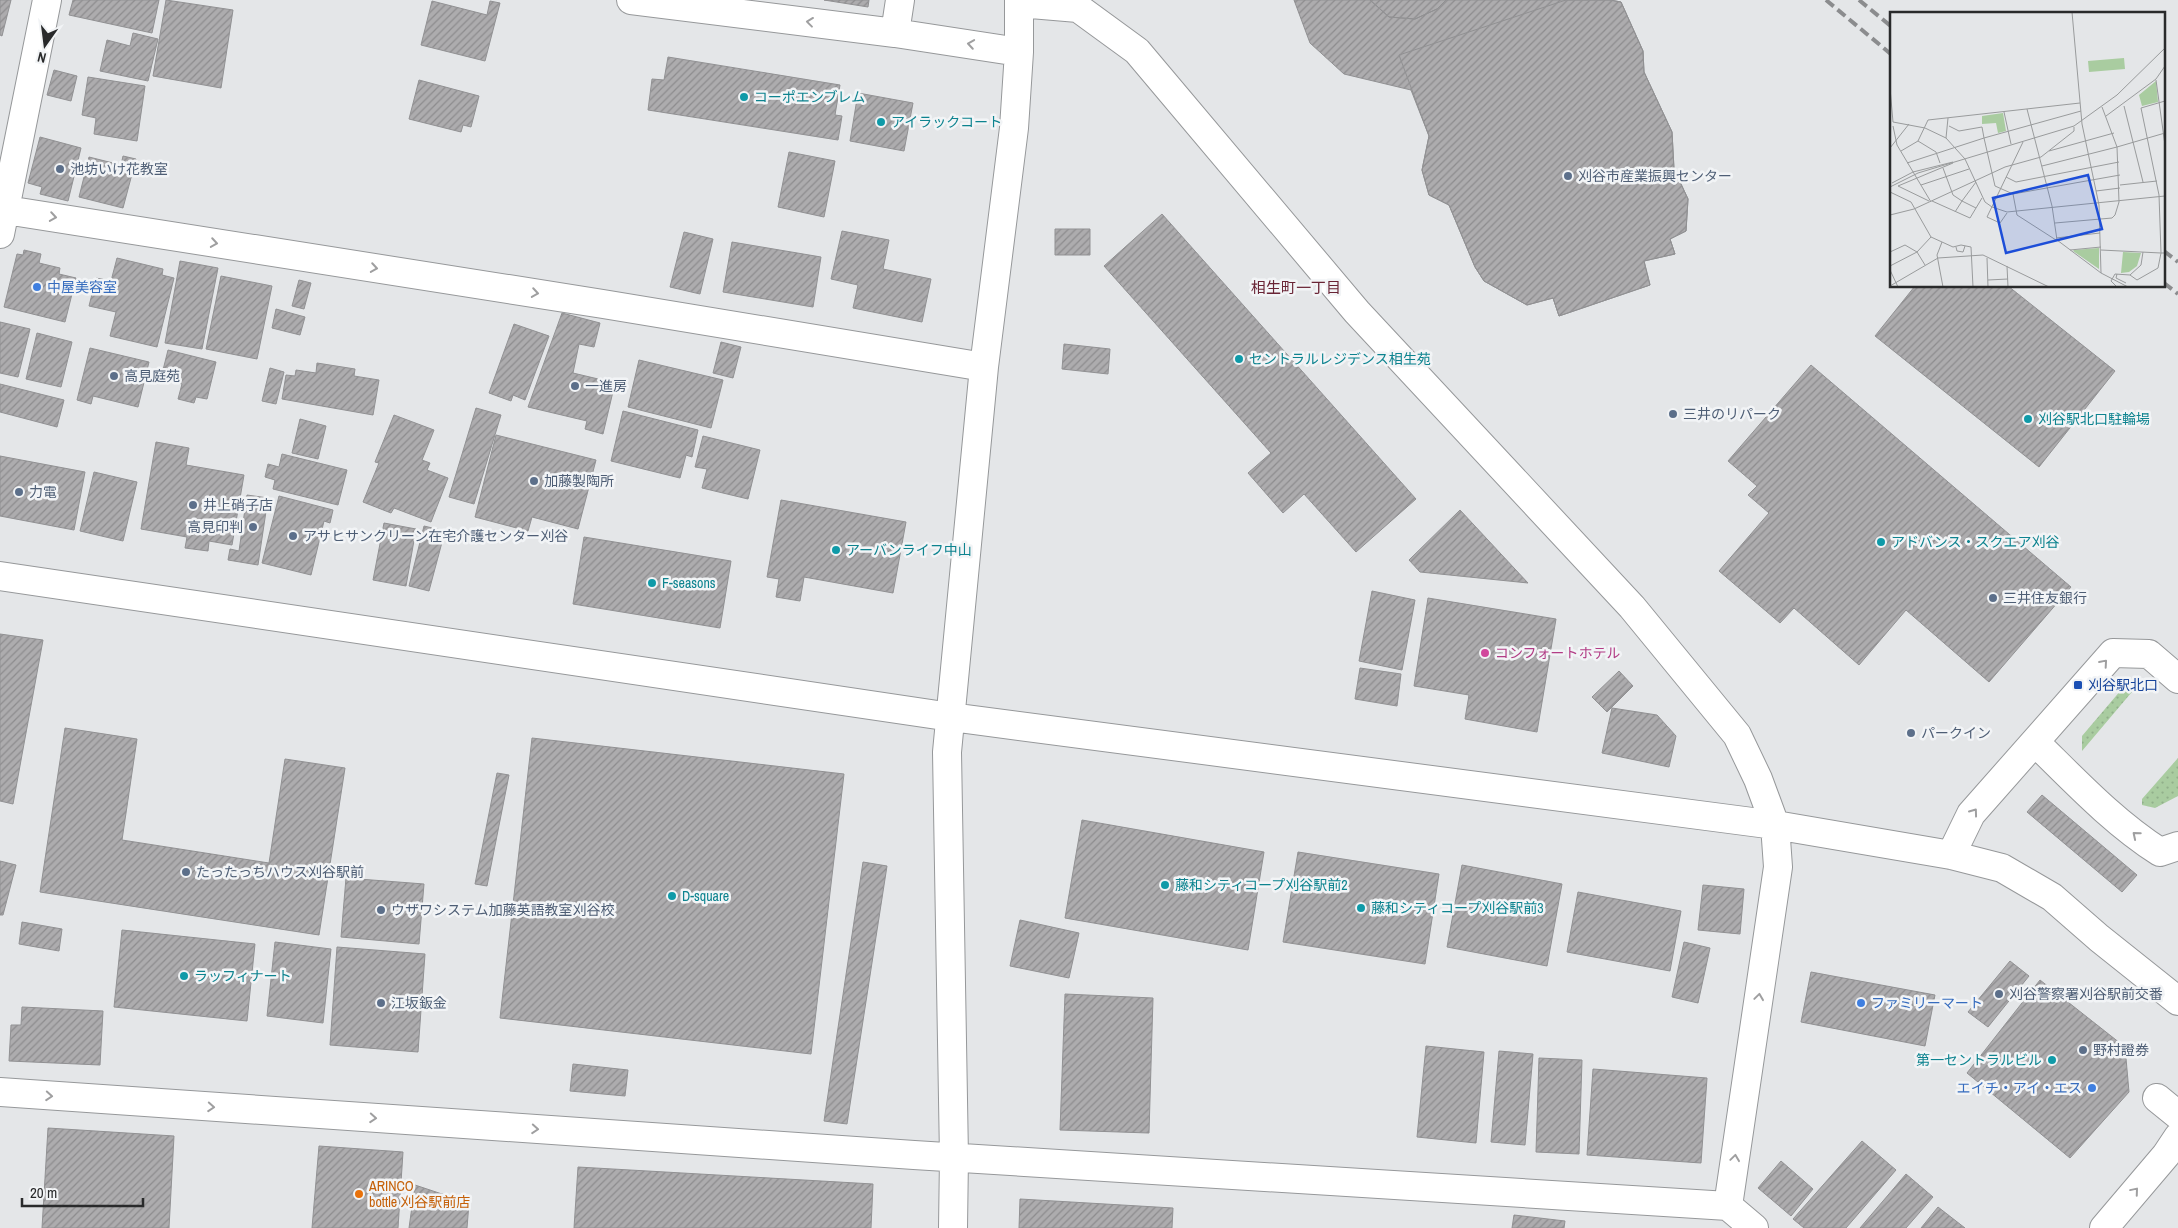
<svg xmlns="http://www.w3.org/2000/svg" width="2178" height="1228" font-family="'Archivo Narrow','Noto Sans JP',sans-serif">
<defs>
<pattern id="grass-dots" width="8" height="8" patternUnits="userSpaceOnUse" patternTransform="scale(1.25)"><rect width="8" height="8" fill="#a9cca0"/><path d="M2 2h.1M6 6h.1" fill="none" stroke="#91af8a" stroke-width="1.8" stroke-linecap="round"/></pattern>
<pattern id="building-hatch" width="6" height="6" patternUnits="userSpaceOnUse" patternTransform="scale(1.25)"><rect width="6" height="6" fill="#adacae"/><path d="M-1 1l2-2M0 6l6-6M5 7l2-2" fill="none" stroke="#8d8c8e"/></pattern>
</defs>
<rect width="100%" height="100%" fill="#e4e6e8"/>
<path fill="url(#grass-dots)" d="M2142 680 2082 751V736L2127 683Z
M2178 758V796L2155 808 2142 805V799Z"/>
<path fill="url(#building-hatch)" stroke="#919193" d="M0 0H11L2 36 0 35Z
M73 0H159L152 33 69 15Z
M166 0 233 10 221 88 153 76Z
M824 0H869L868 7Z
M1294 0H1370L1389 17 1415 19 1437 9 1446 0H1610L1621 2 1643 51 1644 72 1672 132 1674 169 1688 199 1686 231 1670 239 1675 254 1644 261 1650 285 1559 316 1553 298 1527 305 1484 281 1475 267 1449 205 1429 195 1422 170 1429 136 1411 90 1344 74 1310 43Z
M1370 0H1446L1437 9 1415 19 1389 17Z
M1566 0H1610L1621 2 1643 51 1644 72 1672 132 1674 169 1688 199 1686 231 1670 239 1675 254 1644 261 1650 285 1559 316 1553 298 1527 305 1484 281 1475 267 1449 205 1429 195 1422 170 1429 136 1399 55Z
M432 1 487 15 490 1 500 3 485 61 421 45Z
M133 33 158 39 148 81 100 71 107 40 130 46Z
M668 57 840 85 835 115 842 116 838 140 648 110 652 79 664 80Z
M54 70 77 76 71 101 47 95Z
M88 77 145 86 137 141 94 134 96 118 82 115Z
M419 80 479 96 471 127 463 125 461 132 409 119Z
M858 93 913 103 904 151 850 141Z
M40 137 81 148 68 201 40 194 42 187 28 183Z
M789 152 835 161 824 217 778 207Z
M123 156 136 159 123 208 79 197 89 157 121 165Z
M1162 214 1416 499 1356 552 1304 494 1283 513 1248 473 1271 453 1104 266Z
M1055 229H1090V255H1055Z
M842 231 889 240 883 269 931 279 922 322 853 308 858 285 831 279Z
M684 232 713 239 700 294 670 287Z
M732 242 821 257 813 307 723 292Z
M24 250 41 254 39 263 60 268 59 274 76 278 65 322 4 307 17 254 23 255Z
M117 258 163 269 162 275 174 278 157 347 110 336 116 312 89 306 96 278 111 281Z
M180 261 218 268 202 349 165 343Z
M221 276 272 286 257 359 206 349Z
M299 280 311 283 304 309 292 306Z
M1915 286H2008L2115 371 2039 467 1875 336Z
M276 309 305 317 300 335 272 328Z
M562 313 600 323 594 347 579 344 573 373 615 383 603 434 585 429 587 421 528 407Z
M0 322 30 329 18 377 0 373Z
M514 324 549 336 525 400 513 395 511 401 489 393Z
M37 333 72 342 61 387 26 379Z
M721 342 741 347 733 378 713 373Z
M1064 344 1110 349 1108 374 1062 369Z
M90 348 149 362 138 407 93 396 91 404 77 400Z
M168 350 216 362 207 399 196 397 194 403 178 399 182 384 161 378Z
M639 360 723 380 711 428 628 407Z
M317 363 355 369 354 376 379 380 373 415 282 399 286 375 295 376 296 370 316 373Z
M1811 365 2071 587 1989 682 1906 610 1859 665 1794 608 1780 623 1719 571 1769 513 1748 495 1757 486 1728 461Z
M270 368 284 372 276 404 262 401Z
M0 384 64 400 57 427 0 412Z
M476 408 501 415 474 504 449 497Z
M623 411 698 430 692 457 686 455 680 478 611 461Z
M394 415 434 430 422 460 430 463 427 470 448 478 431 522 394 508 391 513 363 502 379 463 375 462Z
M300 419 326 426 318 459 292 453Z
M496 435 596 460 578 529 532 517 528 531 475 517Z
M703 436 760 450 748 499 702 488 707 469 695 467Z
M156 442 189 448 186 465 244 475 232 545 209 541 208 551 185 548 187 537 141 529Z
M282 454 347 470 338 505 273 489 275 480 265 477 268 464 279 467Z
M0 456 85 472 74 530 0 516Z
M94 472 137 482 123 541 80 531Z
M247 495 268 498 258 565 228 560 230 549 239 551Z
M279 496 333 510 330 523 324 521 311 575 262 563Z
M781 500 906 522 893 593 804 577 800 601 776 597 779 579 767 577Z
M1460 510 1528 583 1420 572 1409 560Z
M384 523 416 529 406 586 373 580Z
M424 526 445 531 429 591 409 586Z
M584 537 731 561 720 628 573 604Z
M1372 591 1415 600 1402 670 1359 661Z
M1428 598 1556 619 1537 732 1465 719 1469 695 1414 686Z
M0 634 43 640 13 804 0 801Z
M1360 668 1401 674 1397 706 1355 699Z
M1619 671 1633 686 1607 712 1592 697Z
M1612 708 1657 715 1676 736 1669 767 1602 753Z
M65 728 137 739 122 840 269 863 285 759 345 768 319 935 40 892Z
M532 738 844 774 811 1054 500 1018Z
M497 773 509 775 487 886 475 884Z
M2042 795 2137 875 2122 892 2027 812Z
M1082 820 1264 852 1248 950 1065 918Z
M1298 852 1439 874 1425 964 1283 942Z
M0 861 16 865 3 915H0Z
M863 862 887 866 847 1124 824 1121Z
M1462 865 1562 884 1547 966 1447 947Z
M346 878 424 884 419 944 341 937Z
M1703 885 1744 889 1740 934 1698 930Z
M1578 892 1681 911 1670 971 1567 952Z
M1020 920 1079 933 1069 978 1010 966Z
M22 922 62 929 59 951 19 944Z
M122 930 255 944 247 1021 114 1007Z
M275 942 331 949 323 1023 267 1016Z
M1684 942 1710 948 1698 1003 1672 997Z
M337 947 425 954 418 1052 330 1045Z
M2010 961 2029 976 1988 1027 1968 1012Z
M1811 972 1935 995 1925 1046 1801 1022Z
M2040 980 2125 1047 2129 1092 2070 1158 1967 1073Z
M1065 994 1153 998 1149 1133 1060 1130Z
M22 1007 103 1011 100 1065 9 1061 11 1025H21Z
M1426 1046 1484 1052 1476 1143 1417 1137Z
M1499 1051 1533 1054 1525 1145 1491 1142Z
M1539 1058 1582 1060 1579 1154 1536 1152Z
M573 1064 628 1070 625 1096 570 1091Z
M1593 1069 1707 1078 1701 1163 1587 1155Z
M48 1128 174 1136 169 1228H42Z
M1862 1141 1896 1170 1846 1228H1804L1793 1219Z
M319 1146 403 1152 398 1228H312Z
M1781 1161 1813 1189 1791 1216 1758 1188Z
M578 1167 873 1184 871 1228H574Z
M1906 1174 1933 1197 1906 1228H1860Z
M415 1185 469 1203 467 1228H409Z
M1020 1199 1173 1208 1172 1228H1019Z
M1938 1207 1965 1228H1921Z
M1514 1215 1565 1221 1564 1228H1512Z"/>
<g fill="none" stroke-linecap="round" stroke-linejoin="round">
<g stroke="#96989a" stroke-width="30">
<path id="minor" d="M631 0 895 33 1019 52
M1019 3 1078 8 1137 51 1357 312 1632 607 1737 735 1758 779 1775 825 1778 867 1728 1206
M895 33 900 0
M0 209 603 304 984 367
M0 234 47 0
M0 576 951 717 1775 825 1951 855 2002 868 2052 897 2099 938 2178 1001
M2035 742C2074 780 2113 822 2160 852L2178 846
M1951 855 1971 814 2113 653 2149 654 2178 679
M0 1092 914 1155 1728 1206 1754 1228
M2157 1098 2178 1115
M953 1228 954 1157 947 752 984 367 1014 128 1019 52V0
M2104 1228 2166 1155 2178 1137"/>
</g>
<use href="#minor" stroke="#fff" stroke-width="28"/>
<path stroke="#8b8c8e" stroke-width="4" stroke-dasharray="10 5" stroke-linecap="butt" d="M1826 0 1892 55
M1859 0 1892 27
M2164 251 2178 262
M2164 283 2178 294"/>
</g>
<defs><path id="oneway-chevron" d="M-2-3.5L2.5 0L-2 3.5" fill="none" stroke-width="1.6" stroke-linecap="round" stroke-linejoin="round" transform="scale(1.25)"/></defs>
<g stroke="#9f9fa0">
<use href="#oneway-chevron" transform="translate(810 22) rotate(-173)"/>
<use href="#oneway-chevron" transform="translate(971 44) rotate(-171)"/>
<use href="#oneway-chevron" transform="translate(53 217) rotate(9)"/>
<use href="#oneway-chevron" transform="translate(214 243) rotate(9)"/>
<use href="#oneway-chevron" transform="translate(374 268) rotate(9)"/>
<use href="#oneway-chevron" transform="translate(535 293) rotate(9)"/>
<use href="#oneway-chevron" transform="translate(2104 663) rotate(-49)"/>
<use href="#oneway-chevron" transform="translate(1974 812) rotate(-54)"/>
<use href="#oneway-chevron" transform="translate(2136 835) rotate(-140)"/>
<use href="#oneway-chevron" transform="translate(1759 997) rotate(-82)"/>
<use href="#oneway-chevron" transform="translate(49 1096) rotate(4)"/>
<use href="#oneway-chevron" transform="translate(211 1107) rotate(4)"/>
<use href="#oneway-chevron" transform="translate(373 1118) rotate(4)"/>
<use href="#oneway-chevron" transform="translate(535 1129) rotate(4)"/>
<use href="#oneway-chevron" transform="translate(1735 1158) rotate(-82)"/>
<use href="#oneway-chevron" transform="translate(2135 1191) rotate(-50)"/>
</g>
<g fill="#0f9aa8" stroke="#f2f4f6" stroke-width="2">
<circle cx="744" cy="97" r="5"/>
<circle cx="881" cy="122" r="5"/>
<circle cx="1239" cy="359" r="5"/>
<circle cx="2028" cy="419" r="5"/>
<circle cx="1881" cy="542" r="5"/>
<circle cx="836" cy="550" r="5"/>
<circle cx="652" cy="583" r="5"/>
<circle cx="1165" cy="885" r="5"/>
<circle cx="672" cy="896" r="5"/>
<circle cx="1361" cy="908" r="5"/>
<circle cx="184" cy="976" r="5"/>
<circle cx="2052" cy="1060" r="5"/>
</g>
<g fill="#5c6f8a" stroke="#f2f4f6" stroke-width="2">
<circle cx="60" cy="169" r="5"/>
<circle cx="1568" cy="176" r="5"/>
<circle cx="114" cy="376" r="5"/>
<circle cx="575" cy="386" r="5"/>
<circle cx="1673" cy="414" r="5"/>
<circle cx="534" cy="481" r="5"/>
<circle cx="19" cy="492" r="5"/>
<circle cx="193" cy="505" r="5"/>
<circle cx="253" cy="527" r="5"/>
<circle cx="293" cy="536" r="5"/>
<circle cx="1993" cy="598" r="5"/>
<circle cx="1911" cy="733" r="5"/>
<circle cx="186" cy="872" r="5"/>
<circle cx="381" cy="910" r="5"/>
<circle cx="1999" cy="994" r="5"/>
<circle cx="381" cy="1003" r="5"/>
<circle cx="2083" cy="1050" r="5"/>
</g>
<g fill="#3f7fe0" stroke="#f2f4f6" stroke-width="2">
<circle cx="37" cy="287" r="5"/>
<circle cx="1861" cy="1003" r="5"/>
<circle cx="2092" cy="1088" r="5"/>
</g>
<circle fill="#d1479c" stroke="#f2f4f6" stroke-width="2" cx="1485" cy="653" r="5"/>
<rect fill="#1a4fb4" stroke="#f2f4f6" stroke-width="2" x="2073" y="680" width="10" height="10" rx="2.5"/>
<circle fill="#e8710a" stroke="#f2f4f6" stroke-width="2" cx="359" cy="1194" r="5"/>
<g text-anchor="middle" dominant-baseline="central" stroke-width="5" stroke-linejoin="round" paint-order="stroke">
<g font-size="14" fill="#0d838f" stroke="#f2f4f6" text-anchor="start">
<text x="754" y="97">コーポエンブレム</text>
<text x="891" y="122">アイラックコート</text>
<text x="1249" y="359">セントラルレジデンス相生苑</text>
<text x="2038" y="419">刈谷駅北口駐輪場</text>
<text x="1891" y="542">アドバンス・スクエア刈谷</text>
<text x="846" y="550">アーバンライフ中山</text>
<text x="662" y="583">F-seasons</text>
<text x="1175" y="885">藤和シティコープ刈谷駅前2</text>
<text x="682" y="896">D-square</text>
<text x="1371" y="908">藤和シティコープ刈谷駅前3</text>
<text x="194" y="976">ラッフィナート</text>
<text x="2042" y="1060" text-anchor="end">第一セントラルビル</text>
</g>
<g font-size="14" fill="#4e5e75" stroke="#f2f4f6" text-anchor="start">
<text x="70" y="169">池坊いけ花教室</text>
<text x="1578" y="176">刈谷市産業振興センター</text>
<text x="124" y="376">高見庭苑</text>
<text x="585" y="386">一進房</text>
<text x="1683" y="414">三井のリパーク</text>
<text x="544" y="481">加藤製陶所</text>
<text x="29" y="492">力電</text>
<text x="203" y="505">井上硝子店</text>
<text x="243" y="527" text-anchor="end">高見印判</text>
<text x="303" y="536">アサヒサンクリーン在宅介護センター刈谷</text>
<text x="2003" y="598">三井住友銀行</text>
<text x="1921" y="733">パークイン</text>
<text x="196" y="872">たったっちハウス刈谷駅前</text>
<text x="391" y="910">ウザワシステム加藤英語教室刈谷校</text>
<text x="2009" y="994">刈谷警察署刈谷駅前交番</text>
<text x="391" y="1003">江坂鈑金</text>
<text x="2093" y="1050">野村證券</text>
</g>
<g font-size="14" fill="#366cbe" stroke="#f2f4f6" text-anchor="start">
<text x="47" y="287">中屋美容室</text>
<text x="1871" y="1003">ファミリーマート</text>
<text x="2082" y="1088" text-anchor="end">エイチ・アイ・エス</text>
</g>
<g font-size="14" fill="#b23c85" stroke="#f2f4f6" text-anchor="start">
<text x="1495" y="653">コンフォートホテル</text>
</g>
<g font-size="14" fill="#164399" stroke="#f2f4f6" text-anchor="start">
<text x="2088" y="685">刈谷駅北口</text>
</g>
<g font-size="14" fill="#c56008" stroke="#f2f4f6" text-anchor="start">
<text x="369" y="1186">ARINCO<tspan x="369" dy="16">bottle 刈谷駅前店</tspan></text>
</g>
<g font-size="15" fill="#692435" stroke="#f2f4f6">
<text x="1296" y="287">相生町一丁目</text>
</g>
</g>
<g transform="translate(1890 12)">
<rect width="275" height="275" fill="#e4e6e8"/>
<path d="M234 46 235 57 199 60 198 49ZM266 69 268 90 252 94 249 83ZM113 101 116 119 108 121 106 111 92 112V104ZM209 236V257L183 239 184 238ZM233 240 251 241 247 254 239 260 231 261Z" fill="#a9cca0"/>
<path fill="none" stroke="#999b9c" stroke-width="1" d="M182 0 192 112 209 193 211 261M266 68 275 133M0 76 3 110 35 116 56 126 75 147 95 190 102 195M275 89 251 96 269 183 271 241H275M234 94 253 170M212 95 227 135 275 121M137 97 162 194 167 228 211 261 238 275M114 100 121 132M216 104 266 67 275 54M3 114 7 133 41 190M59 114 69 119 92 115 94 126 191 99M56 126 58 106M28 129 46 140 50 151M0 136 19 112M11 139 28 129 38 108 190 91M159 139 224 121M17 151 94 126 105 174 123 182 230 163M152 154 227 135 229 190 225 203 222 206 165 211M53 156 63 183 72 189 86 170M116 165 126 170 229 150M2 171 23 160 63 150M31 173 79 157M230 173 267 169M8 174 63 151M8 174 39 189M0 175 28 161 184 114 227 83 275 36M206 179 230 176M0 180 21 190 41 225 63 235 71 233 81 235 83 275M123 182 127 203 166 228M42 189 80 206 92 186M102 195 117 200 275 184M65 200 72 189 86 196M117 201 110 211 97 205 133 130M0 203 24 197 115 155 151 145 184 119V115M166 226 210 221M52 230 47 243 53 275M66 235 67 239 73 240 75 234M180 238 211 235M211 238 271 241 268 256 247 268 240 263 225 262 221 269 227 275M0 240 15 233 27 240 0 254M97 246 98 275M35 253 27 240 41 225M117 254 118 275M0 258 8 275M227 262 226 266 236 271M240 263 251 253 253 240M98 268 118 267M0 274 48 246 93 243 159 275"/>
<path fill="#1d4ed8" fill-opacity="0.15" stroke="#1d4ed8" stroke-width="2.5" d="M198 163 212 217 116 241 103 186Z"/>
<rect width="275" height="275" fill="none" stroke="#292a2b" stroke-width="2.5"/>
</g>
<g transform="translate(45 45) rotate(194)" stroke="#f2f4f6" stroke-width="4" paint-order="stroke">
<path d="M0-4L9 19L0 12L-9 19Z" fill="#292a2b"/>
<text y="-8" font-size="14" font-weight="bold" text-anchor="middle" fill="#292a2b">N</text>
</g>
<path d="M22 1198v8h121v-8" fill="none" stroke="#292a2b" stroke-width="2.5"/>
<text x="30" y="1198" font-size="15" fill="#292a2b" stroke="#f2f4f6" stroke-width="4" paint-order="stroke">20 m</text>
</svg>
